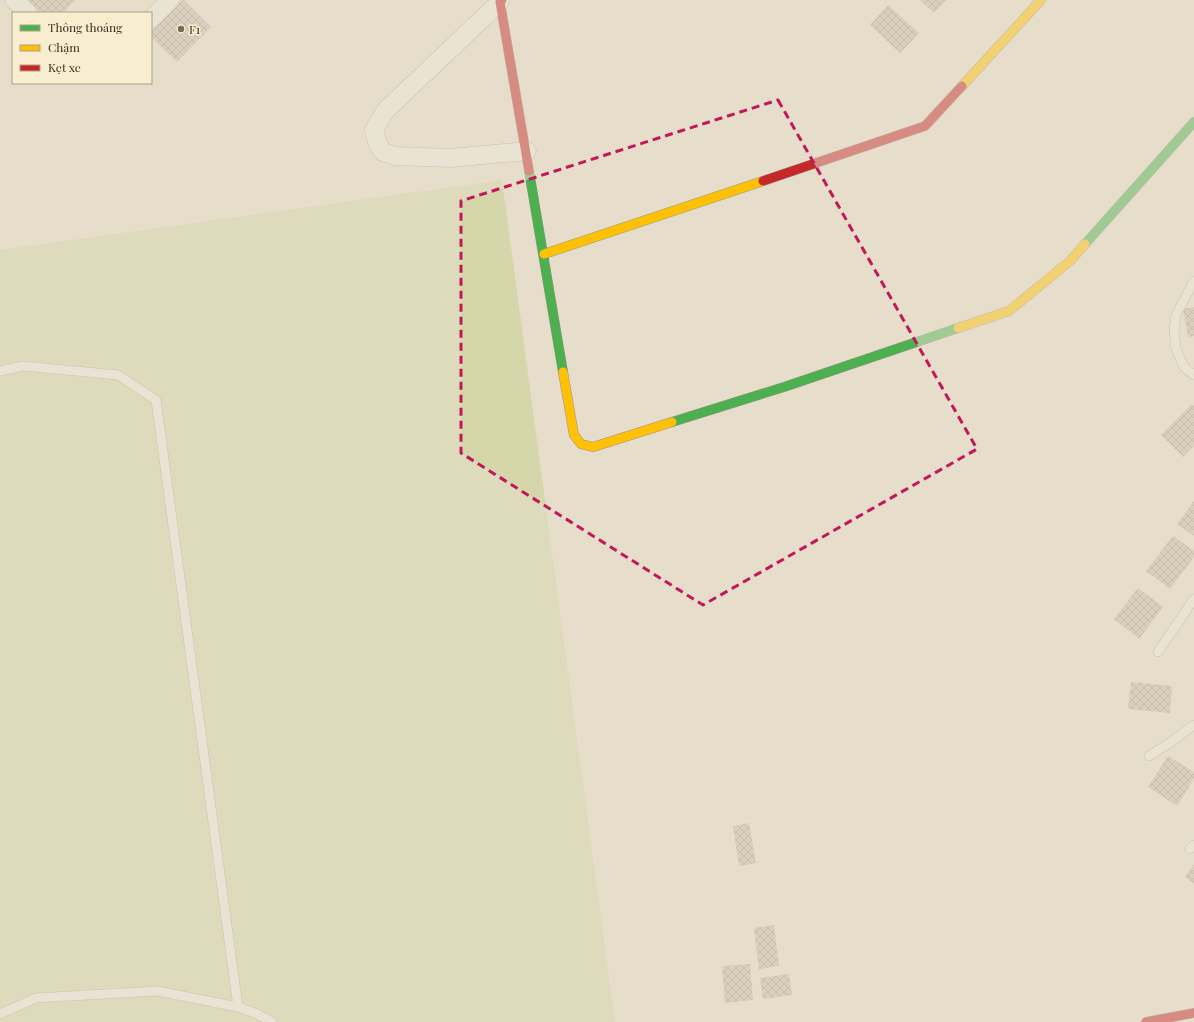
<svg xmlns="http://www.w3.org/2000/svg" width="1194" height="1022" font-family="'Playfair Display',serif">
<defs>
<pattern id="building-cross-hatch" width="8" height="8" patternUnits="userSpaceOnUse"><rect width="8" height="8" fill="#cabcab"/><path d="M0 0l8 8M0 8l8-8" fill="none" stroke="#a5998a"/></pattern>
</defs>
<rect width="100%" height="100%" fill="#e6deca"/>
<path fill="#d6d6ab" d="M502 180 615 1022H0V250Z"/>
<path fill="url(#building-cross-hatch)" d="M27 0H75L63 13H41Z
M182 0H184L211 27 177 62 151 37V32Z
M920 0H946L934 13Z
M888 5 919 33 900 53 870 25Z
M1194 307V336L1188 337 1183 309Z
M1192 404 1194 406V446L1183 457 1161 435Z
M1194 501V536L1177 524Z
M1173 536 1194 551V557L1170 589 1146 571Z
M1138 588 1163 607 1139 639 1114 619Z
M1131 682 1172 686 1170 713 1128 709Z
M1168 756 1194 772V779L1177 806 1148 787Z
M749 823 756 863 739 866 733 826Z
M1194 864V884L1185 877Z
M774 925 779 966 759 969 754 928Z
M750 964 753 1000 725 1003 722 966Z
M789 974 792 995 763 999 760 978Z"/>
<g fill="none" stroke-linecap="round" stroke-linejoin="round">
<g stroke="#aba294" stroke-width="10">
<path id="lane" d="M1194 281 1176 315 1174 330 1176 349 1184 367 1194 375
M0 371 23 366 118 375 156 400 238 1007
M1158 652 1194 599
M1149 756 1168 744 1194 725
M1190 849 1194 845
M0 1014 36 998 157 991 238 1007 257 1014 272 1022"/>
</g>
<g stroke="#aba294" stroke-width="19">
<path id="street" d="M14 0 28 13
M500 2 385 111 374 130 377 142 383 152 395 156 450 158 527 151
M151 19 170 0"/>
</g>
<g stroke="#9a9284" stroke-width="10">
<path id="fast" d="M529 171 563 372
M1085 244 1194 122
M672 422 784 387 958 328"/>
</g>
<g stroke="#9a9284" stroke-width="10">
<path id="slow" d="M962 86 1041 0
M544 254 763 181
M958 328 1009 311 1070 261 1085 244
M563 372 574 435 581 444 593 447 672 422"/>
</g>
<g stroke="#9a9284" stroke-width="10">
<path id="jam" d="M502 0 500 2 529 171
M763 181 925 126 962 86
M1146 1022 1194 1013"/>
</g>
<use href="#lane" stroke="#ede8dd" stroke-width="9"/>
<use href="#street" stroke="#ede8dd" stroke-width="18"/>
<use href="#fast" stroke="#4caf50" stroke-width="9"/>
<use href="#slow" stroke="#ffc107" stroke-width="9"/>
<use href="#jam" stroke="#c62828" stroke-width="9"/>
</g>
<path d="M0 0H1194V1022H0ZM778 100 977 449 703 605 461 453V201Z" fill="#e6deca" fill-opacity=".55" fill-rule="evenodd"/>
<path fill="none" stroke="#c2185b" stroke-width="3" stroke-dasharray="8 5" stroke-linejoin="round" d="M778 100 977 449 703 605 461 453V201Z"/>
<circle fill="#766a58" stroke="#f8edcf" stroke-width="1.5" cx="181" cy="29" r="4"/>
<g text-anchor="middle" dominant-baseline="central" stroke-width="3" stroke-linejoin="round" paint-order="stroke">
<g font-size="12" fill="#3a2b1b" stroke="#f8edcf" text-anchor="start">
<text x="189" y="29">F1</text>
</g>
</g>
<rect x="12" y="12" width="140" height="72" fill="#f8edcf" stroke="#ac9f87"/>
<rect x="20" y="25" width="20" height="6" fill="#4caf50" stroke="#ac9f87"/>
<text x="48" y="32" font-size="12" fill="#3a2b1b">Thông thoáng</text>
<rect x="20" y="45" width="20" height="6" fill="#ffc107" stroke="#ac9f87"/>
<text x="48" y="52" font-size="12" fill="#3a2b1b">Chậm</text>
<rect x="20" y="65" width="20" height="6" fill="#c62828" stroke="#ac9f87"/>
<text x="48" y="72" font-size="12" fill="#3a2b1b">Kẹt xe</text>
</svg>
